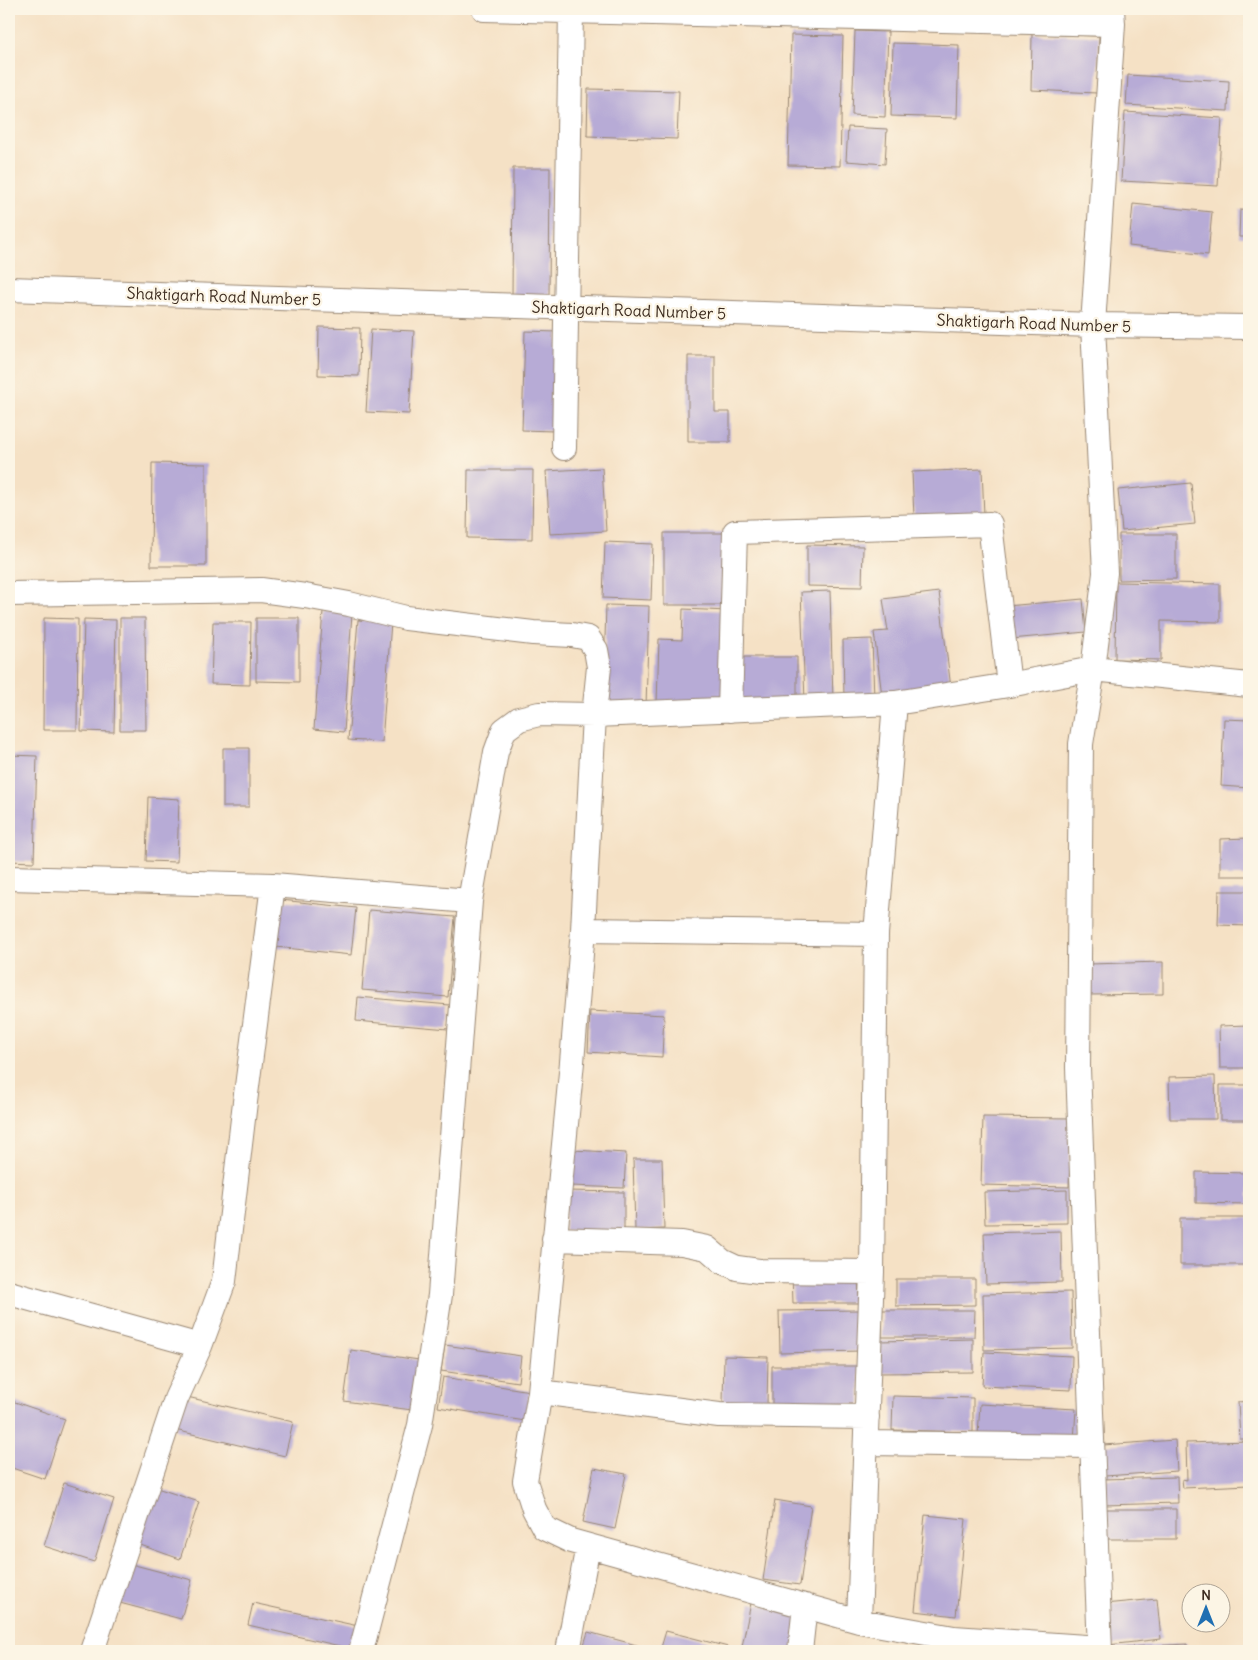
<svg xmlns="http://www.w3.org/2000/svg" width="1258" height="1660" font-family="Delius,sans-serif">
<rect width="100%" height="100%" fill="#fcf5e5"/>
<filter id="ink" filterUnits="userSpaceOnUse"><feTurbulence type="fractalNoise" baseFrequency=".02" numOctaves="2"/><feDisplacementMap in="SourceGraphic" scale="10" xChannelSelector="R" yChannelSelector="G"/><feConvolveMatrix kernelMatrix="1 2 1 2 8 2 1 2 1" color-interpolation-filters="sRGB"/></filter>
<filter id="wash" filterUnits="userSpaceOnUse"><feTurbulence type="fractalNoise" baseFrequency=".0096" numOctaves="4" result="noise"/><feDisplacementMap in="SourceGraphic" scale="20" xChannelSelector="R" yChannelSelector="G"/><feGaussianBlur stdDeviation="1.12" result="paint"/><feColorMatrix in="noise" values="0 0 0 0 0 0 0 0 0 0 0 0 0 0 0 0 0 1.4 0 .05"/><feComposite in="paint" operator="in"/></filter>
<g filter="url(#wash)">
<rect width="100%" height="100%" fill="#f5e1c5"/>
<g id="blocks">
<path fill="#b7abd6" d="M855 31 888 32 885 117 852 115Z
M1032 34 1099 36 1097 93 1031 90Z
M791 35 843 36 840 166 788 165Z
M893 43 959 45 957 118 891 116Z
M1128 75 1229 81 1228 111 1126 105Z
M588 89 679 91 677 139 587 136Z
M1125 112 1222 118 1218 186 1121 181Z
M848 127 887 129 885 164 846 161Z
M513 168H550L549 298H512Z
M1133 204 1212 212 1208 255 1129 246Z
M1240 210 1249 211V237H1239Z
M319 327 360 328 359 376 318 375Z
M371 329 414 331 409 414 366 412Z
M525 331 558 332 554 431 522 430Z
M688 356H715V412H730V442H688Z
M152 463 206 464V566H151Z
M602 468 606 531 550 534 546 471Z
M982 469 984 515 914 517 912 472Z
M468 470H533L532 539 467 538Z
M1191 483 1195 524 1122 531 1118 490Z
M664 533H728L727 605H664Z
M1119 534H1176V579L1119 580Z
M605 542 653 544 651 600 603 598Z
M807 545 863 546 862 587 807 586Z
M1116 582 1220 584V622L1161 621V660L1115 659Z
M830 591 833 701 805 702 801 592Z
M939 592 951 688 882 696 874 632 888 631 883 599Z
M1083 599 1086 632 1011 639 1007 606Z
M606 605 649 606 646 706 603 705Z
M683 609 728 611 725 705 657 703 659 639 682 640Z
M323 611 352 613 344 732 314 729Z
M44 618 78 619 77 730H43Z
M120 618H145L146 730H120Z
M256 618H299V682L256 681Z
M84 619 116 620 114 732 81 731Z
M358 620 391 622 382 742 348 740Z
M213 622H251L250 685 211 684Z
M872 639 874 699 844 700 843 640Z
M736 657H797V704H736Z
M1224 719 1249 720V788L1221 786Z
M223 748H249V807H223Z
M9 755 37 756 34 862 9 861Z
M148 797 179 799 177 862 146 861Z
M1249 838V876H1220V839Z
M1219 891H1249V926L1218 925Z
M281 900 356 908 351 955 276 947Z
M369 910 455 917 448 997 362 990Z
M1163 962V994L1089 995V964Z
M358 997 450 1005 448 1029 356 1021Z
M590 1011 664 1015 662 1057 588 1052Z
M1249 1025V1068H1220L1219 1026Z
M1215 1076 1216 1119H1170L1169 1077Z
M1220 1085H1249V1120H1220Z
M983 1117 1071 1118 1069 1187 981 1185Z
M573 1150 626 1153 624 1188 571 1186Z
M633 1159H662L664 1229 635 1230Z
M1196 1172 1249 1173V1204L1196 1203Z
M1067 1190V1223L985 1224 984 1192Z
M566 1191 624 1192V1232L565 1231Z
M1180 1218H1249V1265H1180Z
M1061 1231 1062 1282 986 1284 984 1233Z
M858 1273 859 1303H793L792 1274Z
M896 1279H975V1305L896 1306Z
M1071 1292 1072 1348 984 1350 983 1294Z
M859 1310 860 1351 780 1353 779 1311Z
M882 1310H975L974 1337H882Z
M973 1339V1372L880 1373 879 1341Z
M445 1345 521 1356 518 1382 441 1371Z
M351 1350 419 1360 412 1410 344 1401Z
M984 1352 1072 1356 1071 1390 982 1386Z
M724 1356 768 1357 767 1404 723 1403Z
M772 1366H859L860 1404 772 1405Z
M443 1377 530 1391 525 1421 438 1407Z
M183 1396 293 1422 285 1456 175 1430Z
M893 1396 973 1398V1432L892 1430Z
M9 1400 65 1419 45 1479 9 1467Z
M1249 1401V1439H1240L1238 1402Z
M980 1404 1076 1409 1074 1441 978 1436Z
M1175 1440 1177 1471 1105 1476 1103 1445Z
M1249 1441V1485L1183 1488 1182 1479 1187 1480 1186 1443Z
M594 1468 626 1474 615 1529 583 1522Z
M1177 1477 1178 1503 1103 1505 1102 1479Z
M64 1483 114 1499 94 1562 44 1546Z
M154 1487 199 1502 180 1559 135 1543Z
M775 1500 811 1506 800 1585 763 1580Z
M1104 1509H1176V1539H1104Z
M925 1515 966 1519 956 1616 915 1611Z
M127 1563 192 1580 181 1619 116 1602Z
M1157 1599 1161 1639 1108 1645 1104 1604Z
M253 1603 358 1626 353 1649 248 1625Z
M751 1603 801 1613 794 1651H741Z
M666 1631 728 1647 727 1651H660Z
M588 1632 659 1651H582Z
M1187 1644V1651H1114L1113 1648Z"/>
</g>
</g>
<g filter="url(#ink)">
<use href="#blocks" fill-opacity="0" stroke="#988672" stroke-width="1"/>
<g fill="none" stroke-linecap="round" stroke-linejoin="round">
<g stroke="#988672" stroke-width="26">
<path id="minor" d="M484 9 1113 24
M9 289 1093 325 1249 327
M564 448 571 9
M9 594 261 590 305 596 349 604 406 618 533 633 572 635 588 638 596 650 599 667 594 715 583 930 572 1062 540 1392 525 1481 534 1509 544 1528 571 1541 859 1621 954 1638 1100 1648
M730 710 735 532 990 524 1009 685
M9 878 273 885 470 901
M583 930 876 934
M554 1239 682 1243 707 1248 722 1261 737 1268 759 1271 872 1272
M9 1293 200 1346
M540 1392 719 1415 867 1417
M866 1443 1092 1446
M859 1621 872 1272 876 934 895 703
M92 1651 176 1399 200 1346 224 1281 245 1102 273 885
M361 1651 420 1425 440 1295 470 901 496 752 504 730 519 719 539 714 594 715 895 703 1009 685 1093 669 1249 685
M568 1651 588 1546
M800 1651 805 1606
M1100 1651 1078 1068 1081 744 1093 669 1105 573 1093 325 1113 24 1112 9"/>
</g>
<use href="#minor" stroke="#fff" stroke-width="24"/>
</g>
</g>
<g text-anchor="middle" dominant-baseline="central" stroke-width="4.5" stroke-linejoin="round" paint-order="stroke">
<g font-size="16" fill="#3b2a1e" stroke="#fcf5e5">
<text transform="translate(224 296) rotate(2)">Shaktigarh Road Number 5</text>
<text transform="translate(629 310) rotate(2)">Shaktigarh Road Number 5</text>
<text transform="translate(1034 323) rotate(2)">Shaktigarh Road Number 5</text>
</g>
</g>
<rect width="1258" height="1660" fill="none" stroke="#fcf5e5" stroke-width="30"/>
<g transform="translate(1206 1608)"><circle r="24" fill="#fcf5e5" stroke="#afa495"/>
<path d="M0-4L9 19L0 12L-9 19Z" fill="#1f6fb2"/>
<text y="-8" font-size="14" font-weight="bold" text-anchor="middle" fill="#3b2a1e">N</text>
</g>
</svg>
